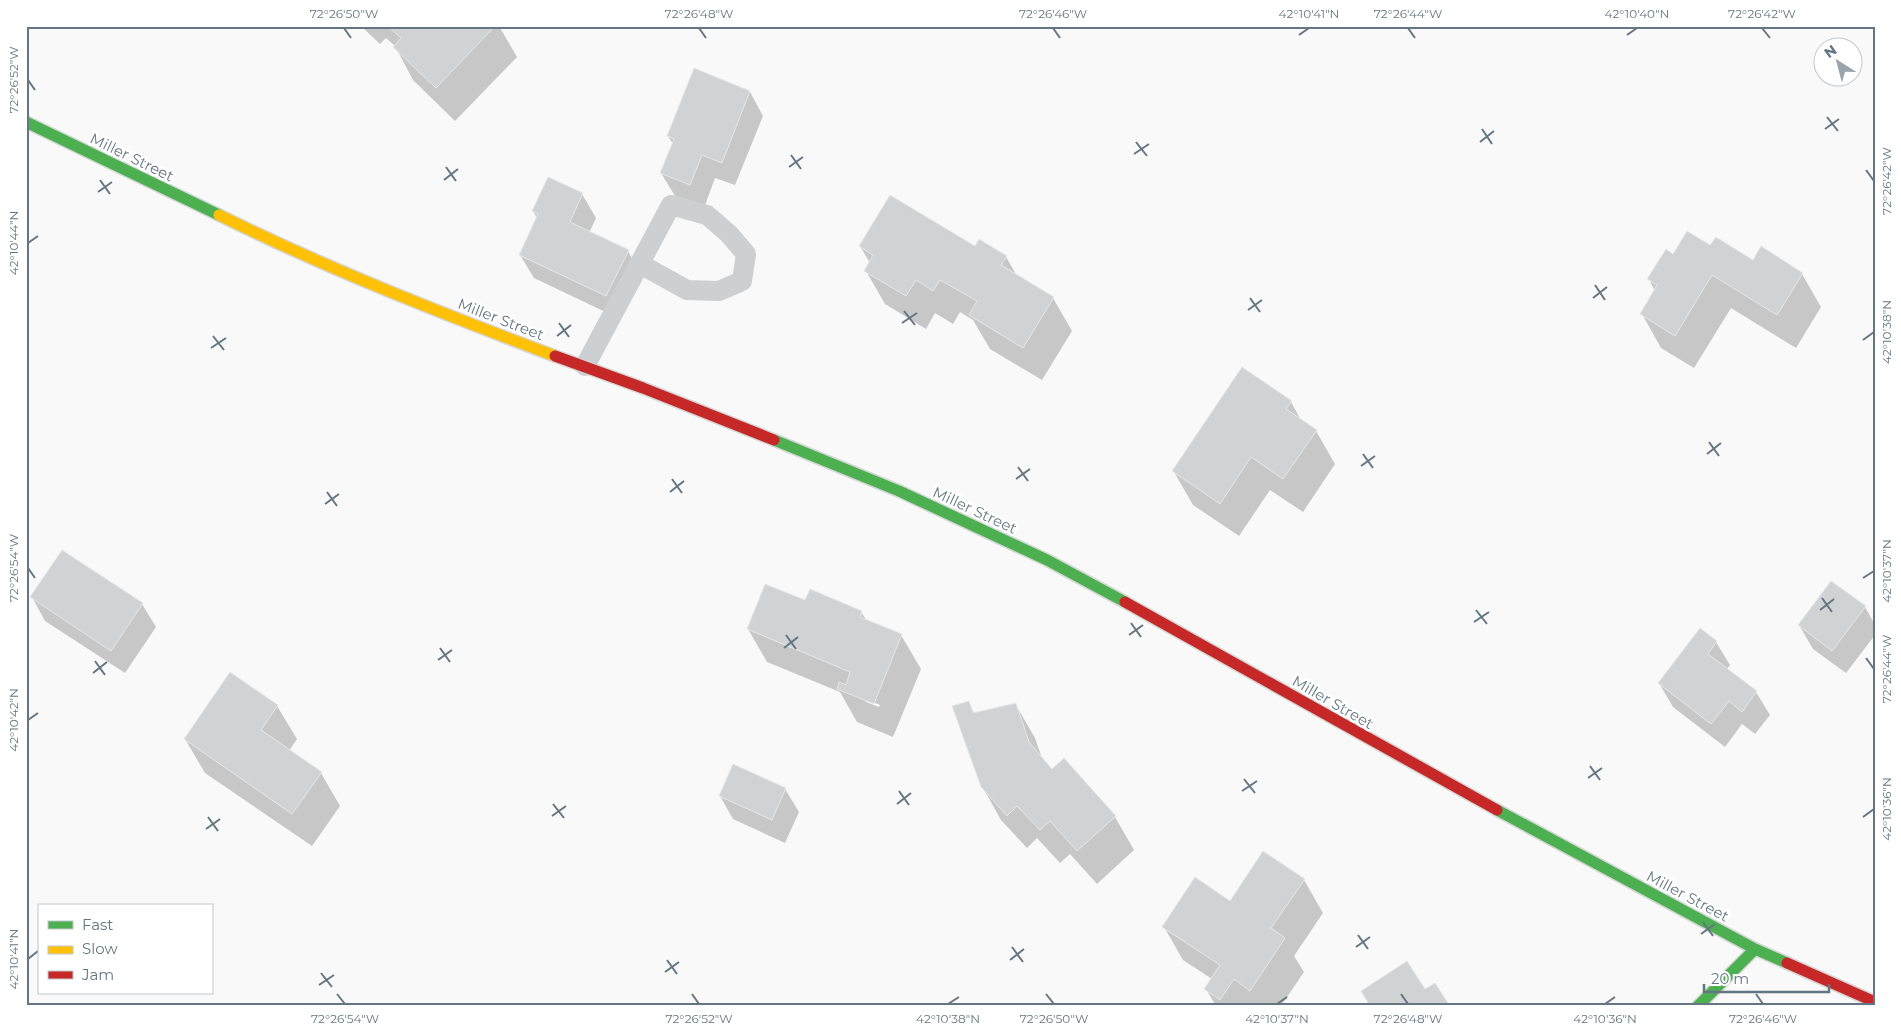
<svg xmlns="http://www.w3.org/2000/svg" width="1901" height="1032" font-family="Montserrat,sans-serif">
<rect width="100%" height="100%" fill="#f9f9f9"/>
<path fill="#0003" fill-rule="evenodd" d="M361 26H499L517 57 455 121 413 80 395 46 386 38 380 44Z
M694 70 750 92 763 116 735 185 715 178 704 208 675 196 661 173 673 144 668 136Z
M582 194 596 218 589 233 628 251 641 275 620 319 534 278 520 255 537 218 533 211Z
M860 246 975 248 1006 257 1017 276 1053 298 1072 331 1042 380 990 349 973 320 960 312 953 324 935 313 926 329 885 304 866 271 870 263Z
M1710 247 1753 261 1802 274 1821 307 1796 348 1731 308 1694 368 1661 348 1642 314 1655 291 1649 279 1674 256Z
M1291 402 1302 422 1316 431 1335 464 1303 512 1270 490 1239 536 1193 505 1174 472Z
M32 597 142 604 156 627 125 673 45 621Z
M806 602 861 612 867 621 901 635 921 669 893 737 857 722 840 692 767 662 748 629ZM866 699 880 705 879 707 866 702Z
M1865 607 1875 625V635L1846 673 1813 649 1799 625Z
M1716 642 1730 665 1727 669 1756 692 1770 715 1755 734 1742 724 1725 747 1673 707 1659 683Z
M968 702 975 714 1016 705 1035 738 1042 758 1052 771 1115 817 1134 850 1097 884 1070 854 1060 863 1037 838 1027 848 1001 820 982 786Z
M277 706 297 739 289 751 321 773 340 806 312 846 205 773 185 739Z
M785 789 799 812 785 843 733 819 720 796Z
M1304 880 1323 913 1294 956 1304 972 1281 1006H1216L1206 989 1212 979 1183 960 1164 927Z"/>
<path fill="#d0d2d3" stroke="#e8e8e8" d="M388 26H495L436 88 393 47 401 38Z
M694 68 750 91 722 163 702 155 690 185 660 173 674 139 667 136Z
M548 177 583 193 570 222 629 250 606 296 519 255 538 214 532 211Z
M890 195 975 246 979 239 1007 256 1001 265 1054 297 1023 348 969 315 977 301 940 280 933 291 916 280 906 296 864 271 873 255 859 246Z
M1687 231 1710 245 1716 237 1753 260 1761 246 1803 273 1777 315 1712 275 1675 336 1640 314 1657 285 1647 279 1666 249 1673 254Z
M1242 367 1292 401 1286 409 1317 430 1283 479 1251 457 1220 504 1172 471Z
M62 550 143 603 111 651 30 597Z
M1831 581 1866 606 1832 651 1798 625Z
M765 584 805 600 810 589 862 611 860 617 902 634 874 704 837 689 839 682 846 685 850 672 747 629Z
M1700 628 1717 641 1708 654 1757 691 1742 712 1729 701 1711 724 1658 683Z
M230 672 278 705 261 730 322 772 292 814 184 739Z
M969 701 973 713 1016 703 1029 742 1052 769 1064 758 1116 816 1077 851 1050 821 1040 830 1017 806 1007 816 981 787 952 706Z
M733 764 786 788 772 820 719 796Z
M1263 851 1305 879 1271 928 1285 938 1250 991 1234 979 1220 1000 1204 989 1220 965 1162 927 1195 877 1230 901Z
M1407 961 1425 989 1435 983 1450 1006H1370L1361 991Z"/>
<g fill="none" stroke-linecap="round" stroke-linejoin="round">
<g stroke="#d5d6d7" stroke-width="14">
<path id="fast" d="M26 122 219 215
M774 440 899 491 1047 560 1125 602
M1497 810 1755 949 1787 963
M1698 1006 1755 949"/>
</g>
<g stroke="#d5d6d7" stroke-width="14">
<path id="slow" d="M219 215C328 269 441 313 555 356"/>
</g>
<g stroke="#d5d6d7" stroke-width="14">
<path id="jam" d="M555 356 643 388 774 440
M1125 602 1497 810
M1787 963 1875 1002"/>
</g>
<path stroke="#cecfd0" stroke-width="20" d="M585 366 671 205 707 215 729 234 746 254 742 281 719 291 687 290 640 264"/>
<use href="#fast" stroke="#4caf50" stroke-width="11"/>
<use href="#slow" stroke="#ffc107" stroke-width="11"/>
<use href="#jam" stroke="#c62828" stroke-width="11"/>
</g>
<path fill="none" stroke="#657683" stroke-width="2" d="M344 28 351 38M699 28 706 38M1053 28 1060 38M1408 28 1415 38M1762 28 1770 38M1299 35 1309 28M1627 35 1637 28M28 80 35 90M1827 117 1838 131M1482 129 1492 144M1825 129 1839 119M1136 142 1147 156M1480 142 1494 131M1134 154 1149 144M791 155 801 169M446 167 456 181M789 167 803 157M1866 170 1874 181M100 180 110 194M444 180 458 169M98 192 112 182M28 243 38 236M1595 285 1605 300M1250 298 1260 312M1593 298 1607 287M1248 310 1262 300M904 311 915 325M559 323 569 337M902 323 917 313M213 336 224 350M557 336 571 325M1863 340 1874 332M211 348 226 338M1709 442 1719 456M1363 454 1373 468M1707 454 1721 443M1361 466 1375 456M1018 467 1028 481M672 479 682 493M1016 479 1030 469M327 492 337 506M670 492 684 481M325 504 339 494M28 568 35 578M1863 578 1874 571M1822 598 1832 612M1476 610 1487 624M1820 610 1834 599M1474 622 1489 612M1131 623 1141 637M786 635 796 649M1129 635 1143 625M440 648 450 662M784 648 798 637M1866 658 1874 669M438 660 452 650M95 661 105 675M93 673 107 662M28 720 38 713M1590 766 1600 780M1588 778 1602 768M1244 779 1255 793M899 791 909 805M1242 791 1257 781M553 804 564 818M897 804 911 793M552 816 566 806M208 817 218 831M1863 817 1874 809M206 829 220 819M1703 922 1713 936M1701 934 1715 924M1358 935 1368 949M1012 947 1023 962M1356 947 1370 937M28 959 38 951M667 960 677 974M1010 960 1024 949M665 972 679 962M321 973 332 987M319 985 334 975M337 994 345 1004M692 994 699 1004M1046 994 1054 1004M1401 994 1408 1004M1756 994 1763 1004M948 1004 959 997M1277 1004 1287 997M1605 1004 1615 997"/>
<g text-anchor="middle" dominant-baseline="central" stroke-width="5" stroke-linejoin="round" paint-order="stroke">
<g font-size="15" fill="#657683" stroke="#fff">
<text transform="translate(132 157) rotate(26)">Miller Street</text>
<text transform="translate(501 319) rotate(21)">Miller Street</text>
<text transform="translate(975 510) rotate(25)">Miller Street</text>
<text transform="translate(1333 702) rotate(30)">Miller Street</text>
<text transform="translate(1688 896) rotate(28)">Miller Street</text>
</g>
</g>
<rect width="1901" height="1032" fill="none" stroke="#ffffff" stroke-width="55"/>
<rect x="38" y="904" width="175" height="90" fill="#ffffff" stroke="#c1c8cd"/>
<rect x="48" y="921" width="25" height="8" fill="#4caf50" stroke="#c1c8cd"/>
<text x="82" y="930" font-size="15" fill="#657683">Fast</text>
<rect x="48" y="946" width="25" height="8" fill="#ffc107" stroke="#c1c8cd"/>
<text x="82" y="954" font-size="15" fill="#657683">Slow</text>
<rect x="48" y="971" width="25" height="8" fill="#c62828" stroke="#c1c8cd"/>
<text x="82" y="980" font-size="15" fill="#657683">Jam</text>
<g transform="translate(1838 62) rotate(324)"><circle r="24" fill="#ffffff" stroke="#c1c8cd"/>
<path d="M0-4L9 19L0 12L-9 19Z" fill="#99a4ac"/>
<text y="-8" font-size="14" font-weight="bold" text-anchor="middle" fill="#657683">N</text>
</g>
<path d="M1704 984v8h125v-8" fill="none" stroke="#657683" stroke-width="2.5"/>
<text x="1711" y="984" font-size="15" fill="#657683" stroke="#ffffff" stroke-width="4" paint-order="stroke">20 m</text>
<rect x="28" y="28" width="1846" height="976" fill="none" stroke="#657683" stroke-width="2"/>
<g font-size="12" text-anchor="middle" fill="#657683">
<text x="344" y="18">72°26'50"W</text>
<text x="699" y="18">72°26'48"W</text>
<text x="1053" y="18">72°26'46"W</text>
<text x="1309" y="18">42°10'41"N</text>
<text x="1408" y="18">72°26'44"W</text>
<text x="1637" y="18">42°10'40"N</text>
<text x="1762" y="18">72°26'42"W</text>
<text transform="translate(14 80) rotate(-90)" y="4">72°26'52"W</text>
<text transform="translate(1887 181) rotate(-90)" y="4">72°26'42"W</text>
<text transform="translate(14 243) rotate(-90)" y="4">42°10'44"N</text>
<text transform="translate(1887 332) rotate(-90)" y="4">42°10'38"N</text>
<text transform="translate(14 568) rotate(-90)" y="4">72°26'54"W</text>
<text transform="translate(1887 571) rotate(-90)" y="4">42°10'37"N</text>
<text transform="translate(1887 669) rotate(-90)" y="4">72°26'44"W</text>
<text transform="translate(14 720) rotate(-90)" y="4">42°10'42"N</text>
<text transform="translate(1887 809) rotate(-90)" y="4">42°10'36"N</text>
<text transform="translate(14 959) rotate(-90)" y="4">42°10'41"N</text>
<text x="345" y="1023">72°26'54"W</text>
<text x="699" y="1023">72°26'52"W</text>
<text x="948" y="1023">42°10'38"N</text>
<text x="1054" y="1023">72°26'50"W</text>
<text x="1277" y="1023">42°10'37"N</text>
<text x="1408" y="1023">72°26'48"W</text>
<text x="1605" y="1023">42°10'36"N</text>
<text x="1763" y="1023">72°26'46"W</text>
</g>
</svg>
